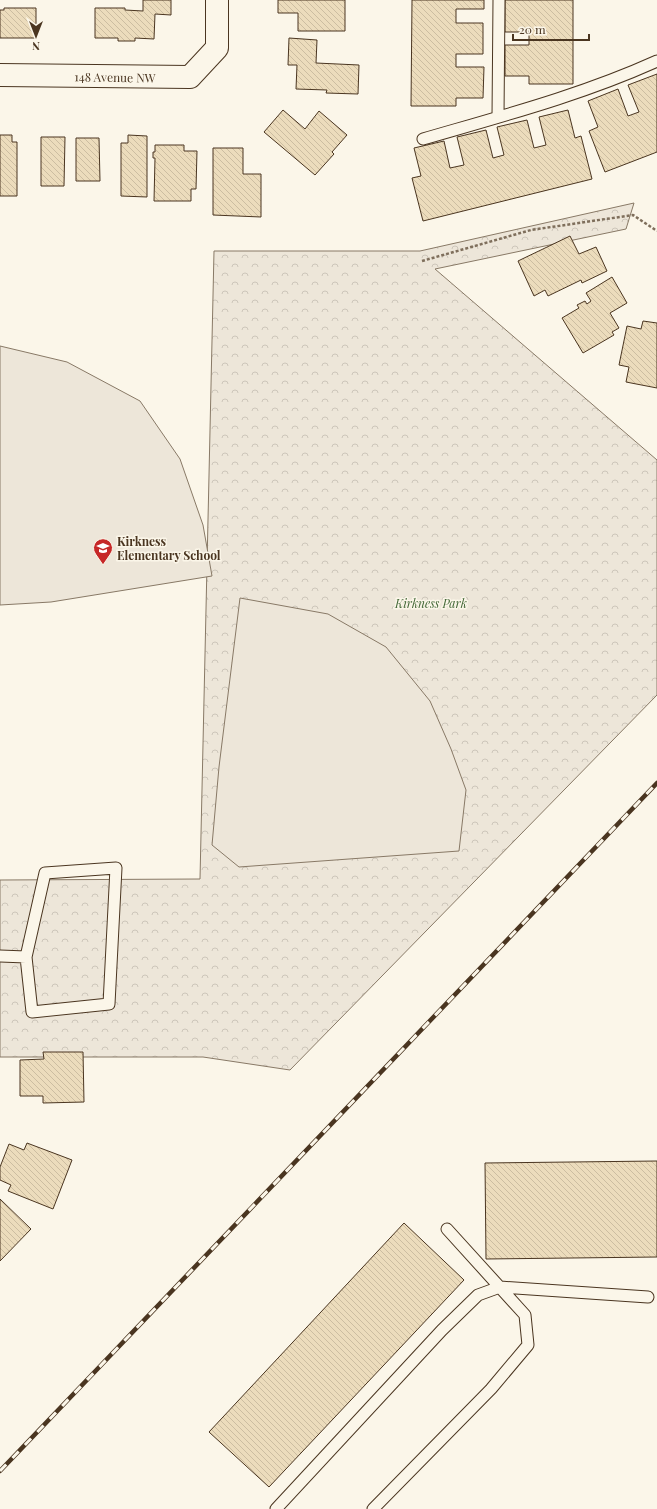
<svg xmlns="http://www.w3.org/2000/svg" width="657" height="1509" font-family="'Playfair Display',serif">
<defs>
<pattern id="forest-crowns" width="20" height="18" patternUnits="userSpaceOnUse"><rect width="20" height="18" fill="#ede6d9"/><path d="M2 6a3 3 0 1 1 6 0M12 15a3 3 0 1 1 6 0" fill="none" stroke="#cdc6ba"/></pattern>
<pattern id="building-back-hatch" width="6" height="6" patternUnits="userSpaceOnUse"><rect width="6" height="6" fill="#ecdcbc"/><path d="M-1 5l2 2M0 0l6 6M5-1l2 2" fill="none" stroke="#ccbda1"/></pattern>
</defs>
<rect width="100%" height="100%" fill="#fbf6e9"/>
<path fill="url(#forest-crowns)" stroke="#887966" d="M634 203 626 229 435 269 657 460V695L290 1070 203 1057H0V880L200 879 214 251H420Z"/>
<path fill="#ede6d9" stroke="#887966" d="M0 346 67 362 140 401 180 459 203 525 212 576 51 602 0 605Z
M240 598 328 614 386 647 430 701 451 749 466 790 459 851 239 867 212 845 219 767Z"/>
<path fill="url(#building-back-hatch)" stroke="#4a3520" d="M143 0H171V15L155 14 154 39 135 38V41H118V38H95V8H125V10L143 11Z
M278 0H345V31H298V13H278Z
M412 0H484V9H456V23H483V54H456V67H484L483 98H456V106H411Z
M505 0H573V84H529V76H505V45H529V32H505Z
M4 8H36V38H0V10H4Z
M289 38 317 40 316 63 359 65 358 94 326 93 327 90 296 89 297 65H288Z
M657 74V152L605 172 589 131 598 127 588 101 618 89 628 116 639 112 628 85Z
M283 110 305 129 319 111 347 135 332 152 334 154 315 175 264 132Z
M568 110 575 138 581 136 592 179 423 221 412 178 421 176 414 148 444 141 450 168 464 165 457 137 486 130 493 158 504 155 497 127 527 120 534 148 546 145 539 117Z
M0 135H12V142H17V196H0Z
M128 135 147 136V197L121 196V143H128Z
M41 137H65L64 186H41Z
M76 138H99L100 181H76Z
M155 145H184V151H197L196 189H191V201H154L155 158H153V152H155Z
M213 148H243V174H261V217L213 215Z
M570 236 579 254 596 247 607 271 582 283 581 280 548 296 545 290 534 296 518 261Z
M612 277 627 303 610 313 619 328 612 332 614 335 583 353 562 318 579 308 577 305 585 301 587 304 591 301 586 293Z
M643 321 657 323V388L626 382 629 367 619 365 627 326 641 329Z
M43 1052H83L84 1102 43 1103V1096H20V1060L44 1059Z
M27 1143 72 1160 53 1209 8 1191 11 1185 0 1180V1167L9 1144 24 1150Z
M657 1161V1257L486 1259 485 1163Z
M0 1199 31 1229 0 1261Z
M404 1223 464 1280 269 1487 209 1432Z"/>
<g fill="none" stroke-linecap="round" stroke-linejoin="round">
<g stroke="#4a3520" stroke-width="13">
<path id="lane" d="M498 117 499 0
M423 139C502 116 582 95 657 61
M116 868 109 1004 32 1012 26 957 45 873Z
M0 956 26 957
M276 1509 442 1330 478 1295 500 1287 648 1297
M373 1509 491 1389 528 1345 525 1315 447 1229"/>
</g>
<g stroke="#4a3520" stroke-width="24">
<path id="street" d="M0 75 190 77 217 48V0"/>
</g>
<path stroke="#7f6f5c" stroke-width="2.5" stroke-dasharray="3 2" stroke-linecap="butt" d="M422 261 531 230 633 215 657 231"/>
<use href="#lane" stroke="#fbf6e9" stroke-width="11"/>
<use href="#street" stroke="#fbf6e9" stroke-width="22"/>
<g stroke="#4a3520" stroke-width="4.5">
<path id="rail" d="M0 1471 657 783"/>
</g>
<use href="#rail" stroke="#fbf6e9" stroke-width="3" stroke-dasharray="9" stroke-linecap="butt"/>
</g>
<defs>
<g id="school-pin" transform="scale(1)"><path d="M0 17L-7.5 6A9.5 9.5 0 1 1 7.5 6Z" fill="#c62828" stroke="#fbf6e9"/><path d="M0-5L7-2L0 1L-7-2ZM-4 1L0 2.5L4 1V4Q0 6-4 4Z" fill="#fff"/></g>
</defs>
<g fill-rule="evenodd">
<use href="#school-pin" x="103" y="548"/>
</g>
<g text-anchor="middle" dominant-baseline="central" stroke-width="3" stroke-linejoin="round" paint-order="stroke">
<g font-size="12" fill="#4a3520" stroke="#fbf6e9">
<text transform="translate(115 77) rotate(1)">148 Avenue NW</text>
</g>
<g font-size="12" font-weight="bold" fill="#4a3520" stroke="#fbf6e9" text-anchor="start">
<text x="117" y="541">Kirkness<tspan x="117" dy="14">Elementary School</tspan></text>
</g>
<g font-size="12" font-style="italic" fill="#436837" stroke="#fbf6e9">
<text x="431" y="603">Kirkness Park</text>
</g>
</g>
<g transform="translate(36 36) rotate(180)" stroke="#fbf6e9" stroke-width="3" paint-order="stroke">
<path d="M0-3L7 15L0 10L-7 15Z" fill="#4a3520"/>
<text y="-6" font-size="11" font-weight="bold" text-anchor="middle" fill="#4a3520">N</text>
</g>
<path d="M513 34v6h76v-6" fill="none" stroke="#4a3520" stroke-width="2"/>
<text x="519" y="34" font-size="12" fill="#4a3520" stroke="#fbf6e9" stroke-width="3" paint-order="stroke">20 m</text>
</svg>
